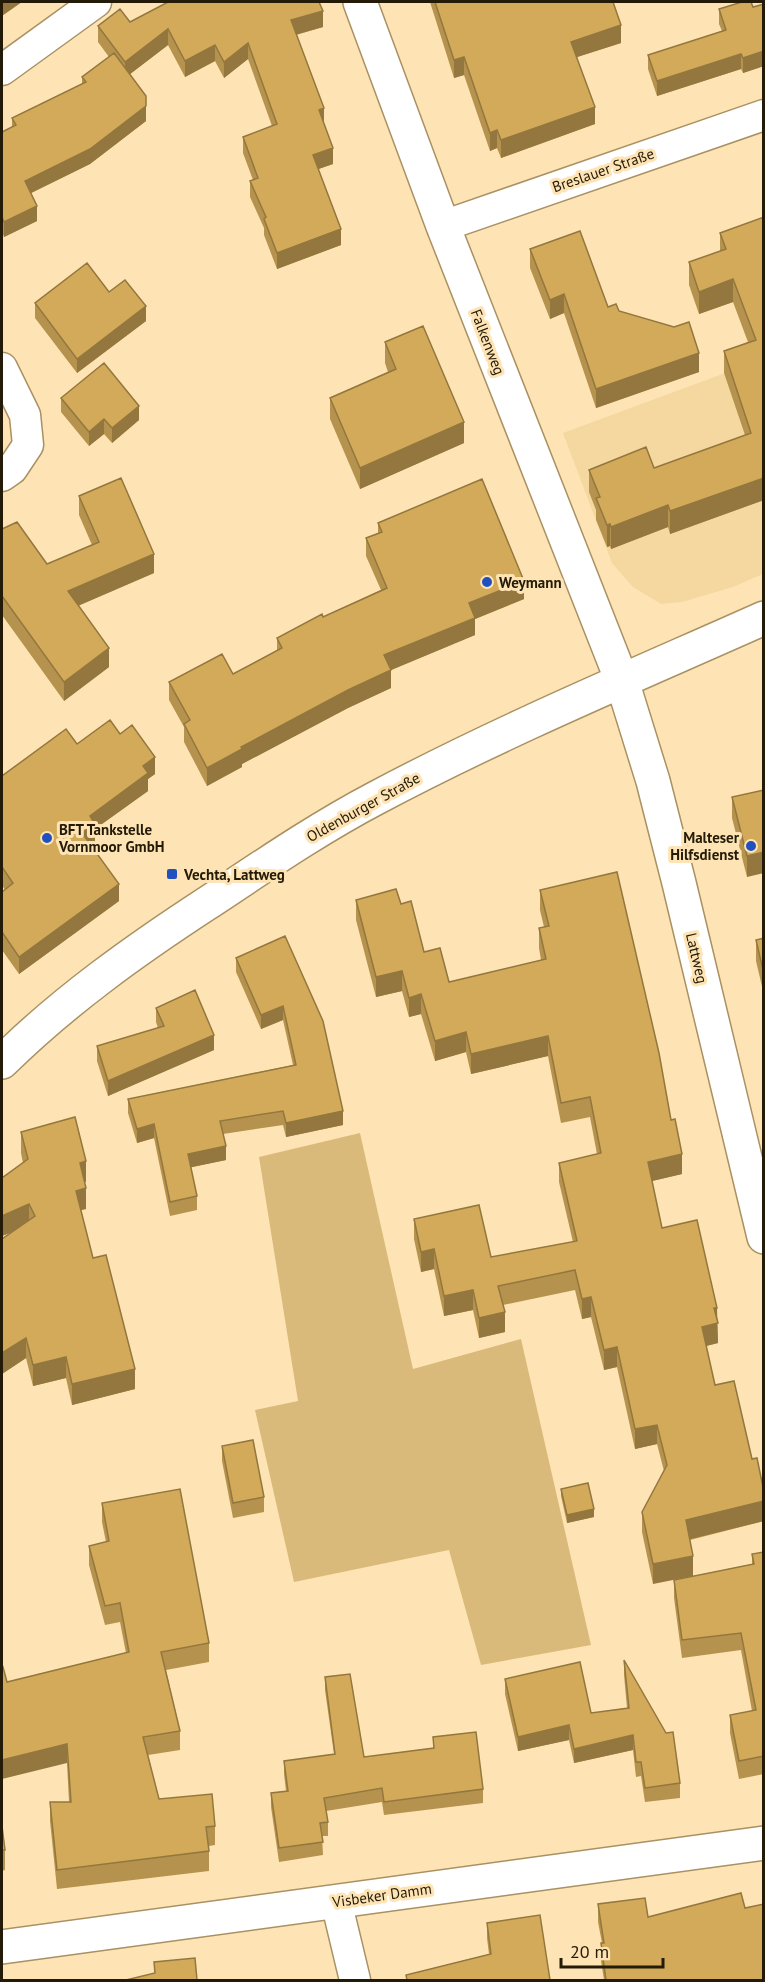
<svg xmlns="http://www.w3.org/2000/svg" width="765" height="1982" font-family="'PT Sans',sans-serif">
<rect width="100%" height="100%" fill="#fee4b4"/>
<path fill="#f5d8a0" d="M763 359V574L733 587 682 602 661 604 633 587 612 563 563 433Z"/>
<path fill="#daba7b" d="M360 1133 413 1369 521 1339 591 1645 481 1665 449 1550 294 1582 255 1410 298 1401 259 1157Z"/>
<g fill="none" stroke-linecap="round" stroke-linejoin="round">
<g stroke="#a99163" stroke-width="33">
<path id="street" d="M2 70 96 2
M443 226 764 115
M2 368 25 415 28 445 12 469 2 476
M336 1901 355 1980"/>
</g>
<g stroke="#a99163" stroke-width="36">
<path id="secondary" d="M360 2 443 226 622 681 653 781 679 883 764 1237
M2 1062C64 1001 134 951 206 904 262 867 317 829 376 798 502 731 634 676 764 618
M2 1947 764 1843"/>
</g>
<use href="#street" stroke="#fff" stroke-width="30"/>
<use href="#secondary" stroke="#fff" stroke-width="33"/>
</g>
<path fill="#b5924d" d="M430 2H613L621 43 577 57 595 124 501 158 497 148 490 151 464 75 454 78Z
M764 4V66L743 73 741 69 657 96 648 69V55L722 31 719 24V9L753 7Z
M130 22 323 27 296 35 324 124 333 164 318 169 341 245 277 269 264 235V228L250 197V181L253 180 243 153V137L272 126 248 59 224 78 215 61 185 77 168 45 130 74 146 121 90 164 31 193 37 221 4 237 2 232V132L12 127V118L82 84V77L109 57 98 42V26Z
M764 217V500L670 534 668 527 611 549 610 546 607 547 596 520V510L589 492V470L654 468 745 435 724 373V351L748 342 733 302 699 314 689 285V262L720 251V233Z
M530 249 608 307 619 311 699 372 596 408 564 313 550 319 530 268Z
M109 292 146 321 77 373 35 318V303Z
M385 342 464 443 360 489 330 419V398L388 372 385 363Z
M61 398 139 420 112 443 104 434 89 446 61 412Z
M79 496 154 573 78 606 109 667 64 701 2 615V529L47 564 92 545 79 515Z
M378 523 524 599 475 619V635L391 670V688L348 708 242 764V767L207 786 184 742V727L169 700V682L233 674 277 650V638L381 590 366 556V538L378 533Z
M120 734 155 774 148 779V791L95 829V841L91 845 119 901 19 974 2 950V892L5 890 2 885V776L77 744Z
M764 790 747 877 732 818V797Z
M540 890 682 1174 652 1181 662 1228 717 1320 718 1343 706 1346 715 1385 764 1521 690 1540 653 1584 642 1532V1512L664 1471 657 1444 635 1449 617 1367 604 1370 591 1317 582 1319 575 1290 503 1305 505 1332 479 1338 473 1310 444 1316 434 1269 421 1272 414 1239V1219L491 1257 573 1242 559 1182V1163L597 1154 590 1117 561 1123 548 1056 471 1074 466 1052 435 1061 421 1014 409 1017 402 991 376 997 356 920V900L401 904 424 952 449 982 541 960 539 948V928L544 927 540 910Z
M285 936 343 1125 286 1137 283 1125 223 1134 226 1160 191 1167 197 1196V1210L170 1216 154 1138 137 1143 128 1113V1099L293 1065 283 1020 261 1029 236 972V958Z
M764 938V995L756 961V940Z
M156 1008 214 1050 108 1096 97 1061V1046L158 1028 156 1022Z
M21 1132 86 1182H84L86 1209 81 1210 93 1258 135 1389 72 1405 66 1378 33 1386 26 1358 2 1374V1239L12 1232 2 1236V1178L23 1163 21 1153Z
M222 1446 264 1497V1512L233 1518 222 1461Z
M561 1489 594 1517 567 1523 561 1496Z
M102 1503 209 1643V1662L166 1670 180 1731V1750L148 1755 159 1799 215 1826V1845L209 1846V1871L57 1889 50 1821V1802H69L67 1763 7 1682 126 1653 120 1622 105 1625 89 1565V1546L106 1542 102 1522Z
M764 1552V1774L739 1779 730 1733V1715L752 1711 741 1650 682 1658 674 1598V1580L752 1564V1554Z
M624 1660 680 1783V1798L645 1802 641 1776 636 1777 633 1750 574 1763 569 1740 518 1751 505 1694V1679L591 1713 627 1708 624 1675Z
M325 1677 364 1757 433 1748V1737L483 1789V1803L384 1815 382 1802 326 1811 328 1822V1836H322L323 1855 279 1862 271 1807V1793L286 1791 284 1774V1761L334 1754 325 1690Z
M2 1826 5 1850V1870L2 1871Z
M598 1904 648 1917 764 1980H604L601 1961 602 1943 598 1922Z
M487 1923 550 1980H406V1975L489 1954 487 1938Z"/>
<path fill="#93773e" d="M2 2H22L2 16Z
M323 11V27L291 36V20Z
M621 25V43L571 59V42Z
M168 29V45L125 78V62Z
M248 43V59L224 78V62Z
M215 45V61L185 77V61Z
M764 51V66L743 73V58Z
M741 54V69L657 96V81Z
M464 57V75L454 78V60Z
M146 106V121L90 164 25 196V181Z
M595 107V124L501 158V140Z
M324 108V124L319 110Z
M497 130V148L490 151V133Z
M333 148V164L313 171V155Z
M37 206V221L4 237V222Z
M341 229V245L277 269V253Z
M733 279V302L699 314V292Z
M564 294V313L550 319V300Z
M146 306V321L77 373V359Z
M699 353V372L596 408V389Z
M139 406V420L112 443V428Z
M104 419V434L89 446V432Z
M464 422V443L360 489V468Z
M764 478V500L670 534V511Z
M668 505V527L611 549V527Z
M610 524V546L607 547V525Z
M154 554V573L68 610V591Z
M524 581V599L475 619V635L384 673V655L469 603Z
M109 648V667L64 701V682Z
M391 670V688L348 708 242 764V767L207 786V768L241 747 348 690Z
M155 757V774L148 779V791L95 829V841L82 851V833L90 816 143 766Z
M764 852V873L747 877V856Z
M119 884V901L19 974V957Z
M402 971V991L376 997V977Z
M421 994V1014L409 1017V998Z
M283 1006V1020L261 1029V1015Z
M466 1032V1052L435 1061V1041Z
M214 1035V1050L108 1096V1081Z
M548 1036V1056L471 1074V1054Z
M343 1111V1125L286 1137V1123Z
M154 1124V1138L137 1143V1129Z
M226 1146V1160L188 1168V1154Z
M682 1154V1174L648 1182V1162Z
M86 1161V1182L80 1183V1163Z
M86 1188V1209L76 1211V1191Z
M29 1204V1225L2 1236V1216Z
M434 1249V1269L421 1272V1252Z
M473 1290V1310L444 1316V1296Z
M591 1297V1317L582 1319V1299Z
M714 1308H717L718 1343 702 1347V1327Z
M505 1312V1332L479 1338V1318Z
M26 1338V1358L2 1374V1353Z
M617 1347V1367L604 1370V1350Z
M66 1357V1378L33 1386V1365Z
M135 1369V1389L72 1405V1384Z
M657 1425V1444L635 1449V1429Z
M764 1501V1521L686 1540V1520Z
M594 1509V1517L567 1523V1515Z
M693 1556V1576L653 1584V1564Z
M569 1725V1740L518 1751V1737Z
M633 1735V1750L574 1763V1749Z
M67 1744V1763L2 1779V1760Z"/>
<path fill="#d2aa59" stroke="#93773e" stroke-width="1.5" d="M168 2H319L323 11 291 20 324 108 319 110 333 148 313 155 341 229 277 253 264 219 266 217 250 181 258 178 243 137 277 124 248 43 224 62 215 45 185 61 168 29 125 62 98 26 120 9 130 22Z
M435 2H613L621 25 571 42 595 107 501 140 497 130 490 133 464 57 454 60Z
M742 2H751L753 7 764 4V51L743 58 741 54 657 81 648 55 726 30 719 9Z
M114 53 146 96V106L90 149 25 181 37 206 4 222 2 217V132L16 125 12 118 86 82 82 77Z
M764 217V478L670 511 668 505 611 527 610 524 607 525 596 498 600 497 589 470 646 447 654 468 751 433 724 351 756 340 733 279 699 292 689 262 726 249 720 233Z
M580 231 608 307 616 304 619 311 674 327 689 322 699 353 596 389 564 294 550 300 530 249Z
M87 263 109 292 125 280 146 306 77 359 35 303Z
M423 326 464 422 360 468 330 398 396 369 385 342Z
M104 363 139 406 112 428 104 419 89 432 61 398Z
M121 478 154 554 68 591 109 648 64 682 2 596V529L17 522 47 564 99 542 79 496Z
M482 479 524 581 469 603 475 618 384 655 391 670 348 690 241 747 242 749 207 768 184 724 190 720 169 682 222 654 233 674 282 648 277 638 322 614 323 617 387 588 366 538 382 532 378 523Z
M110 720 120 734 132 725 155 757 143 766 148 773 90 816 95 824 82 833 119 884 19 957 2 932V892L13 883 2 867V776L66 729 77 744Z
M764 790V852L747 856 732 797Z
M617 872 659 1053 671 1120 675 1119 682 1154 648 1162 662 1228 697 1220 717 1308H714L718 1323 702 1327 715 1385 734 1381 752 1459 757 1458 764 1492V1501L686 1520 693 1556 653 1564 642 1512 667 1465 657 1425 635 1429 617 1347 604 1350 591 1297 582 1299 575 1270 498 1286 505 1312 479 1318 473 1290 444 1296 434 1249 421 1252 414 1219 479 1205 491 1257 577 1241 559 1163 601 1153 590 1097 561 1103 548 1036 471 1054 466 1032 435 1041 421 994 409 998 402 971 376 977 356 900 396 889 401 904 411 901 424 952 440 948 449 982 546 959 539 928 549 926 540 890Z
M285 936 323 1021 343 1111 286 1123 283 1111 220 1121 226 1146 188 1154 197 1196 170 1202 154 1124 137 1129 128 1099 296 1065 283 1006 261 1015 236 958Z
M764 938V974L756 940Z
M195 990 214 1035 108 1081 97 1046 164 1026 156 1008Z
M75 1117 86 1161 80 1163 86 1188 76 1191 93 1258 106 1255 135 1369 72 1384 66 1357 33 1365 26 1338 2 1353V1239L35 1216 29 1204 2 1216V1178L28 1159 21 1132Z
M253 1440 264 1497 233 1503 222 1446Z
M588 1483 594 1509 567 1515 561 1489Z
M180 1489 209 1643 161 1652 180 1731 143 1737 159 1799 212 1794 215 1826 206 1827 209 1851 57 1870 50 1802H71L67 1744 2 1760V1668L3 1667 7 1682 129 1652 120 1603 105 1606 89 1546 109 1541 102 1503Z
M764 1552V1756L739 1761 730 1715 756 1710 741 1633 682 1640 674 1580 754 1564 752 1554Z
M624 1660 666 1733 673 1732 680 1783 645 1788 641 1762H636L633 1735 574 1749 569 1725 518 1737 505 1679 580 1662 591 1713 629 1708Z
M350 1674 364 1757 434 1748 433 1737 476 1732 483 1789 384 1802 382 1788 324 1798 328 1822 320 1823 323 1842 279 1848 271 1793 288 1791 284 1761 335 1754 325 1677Z
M2 1826 5 1850H2Z
M741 1893 745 1908 764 1904V1980H606L601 1943H604L598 1904 645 1898 648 1917Z
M540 1915 550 1980H407L406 1975 491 1954 487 1923Z
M195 1958 197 1980H126L155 1973 154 1962Z"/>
<g fill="#2051be" stroke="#fee4b4" stroke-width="2">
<circle cx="487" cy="582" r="6"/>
<circle cx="47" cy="838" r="6"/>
<circle cx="751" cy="846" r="6"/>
<rect x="166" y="868" width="12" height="12" rx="3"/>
</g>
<g text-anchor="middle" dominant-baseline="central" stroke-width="6" stroke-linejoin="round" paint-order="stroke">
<g font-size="15" fill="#231a07" stroke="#fee4b4">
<text transform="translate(603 170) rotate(-19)">Breslauer Straße</text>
<text transform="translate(488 342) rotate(69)">Falkenweg</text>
<text transform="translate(363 807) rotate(-29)">Oldenburger Straße</text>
<text transform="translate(697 958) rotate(77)">Lattweg</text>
<text transform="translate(382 1895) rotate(-8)">Visbeker Damm</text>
</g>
<g font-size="15" font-weight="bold" fill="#231a07" stroke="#fee4b4" text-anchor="start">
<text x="499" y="582">Weymann</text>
<text x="59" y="829">BFT Tankstelle<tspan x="59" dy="17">Vornmoor GmbH</tspan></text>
<text x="739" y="837" text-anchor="end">Malteser<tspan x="739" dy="17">Hilfsdienst</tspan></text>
<text x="184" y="874">Vechta, Lattweg</text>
</g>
</g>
<rect width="765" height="1982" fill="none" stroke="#231a07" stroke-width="6"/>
<path d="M561 1958v9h102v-9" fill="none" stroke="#231a07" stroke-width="3"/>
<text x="570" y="1958" font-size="18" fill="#231a07" stroke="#fee4b4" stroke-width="4.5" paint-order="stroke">20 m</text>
</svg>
